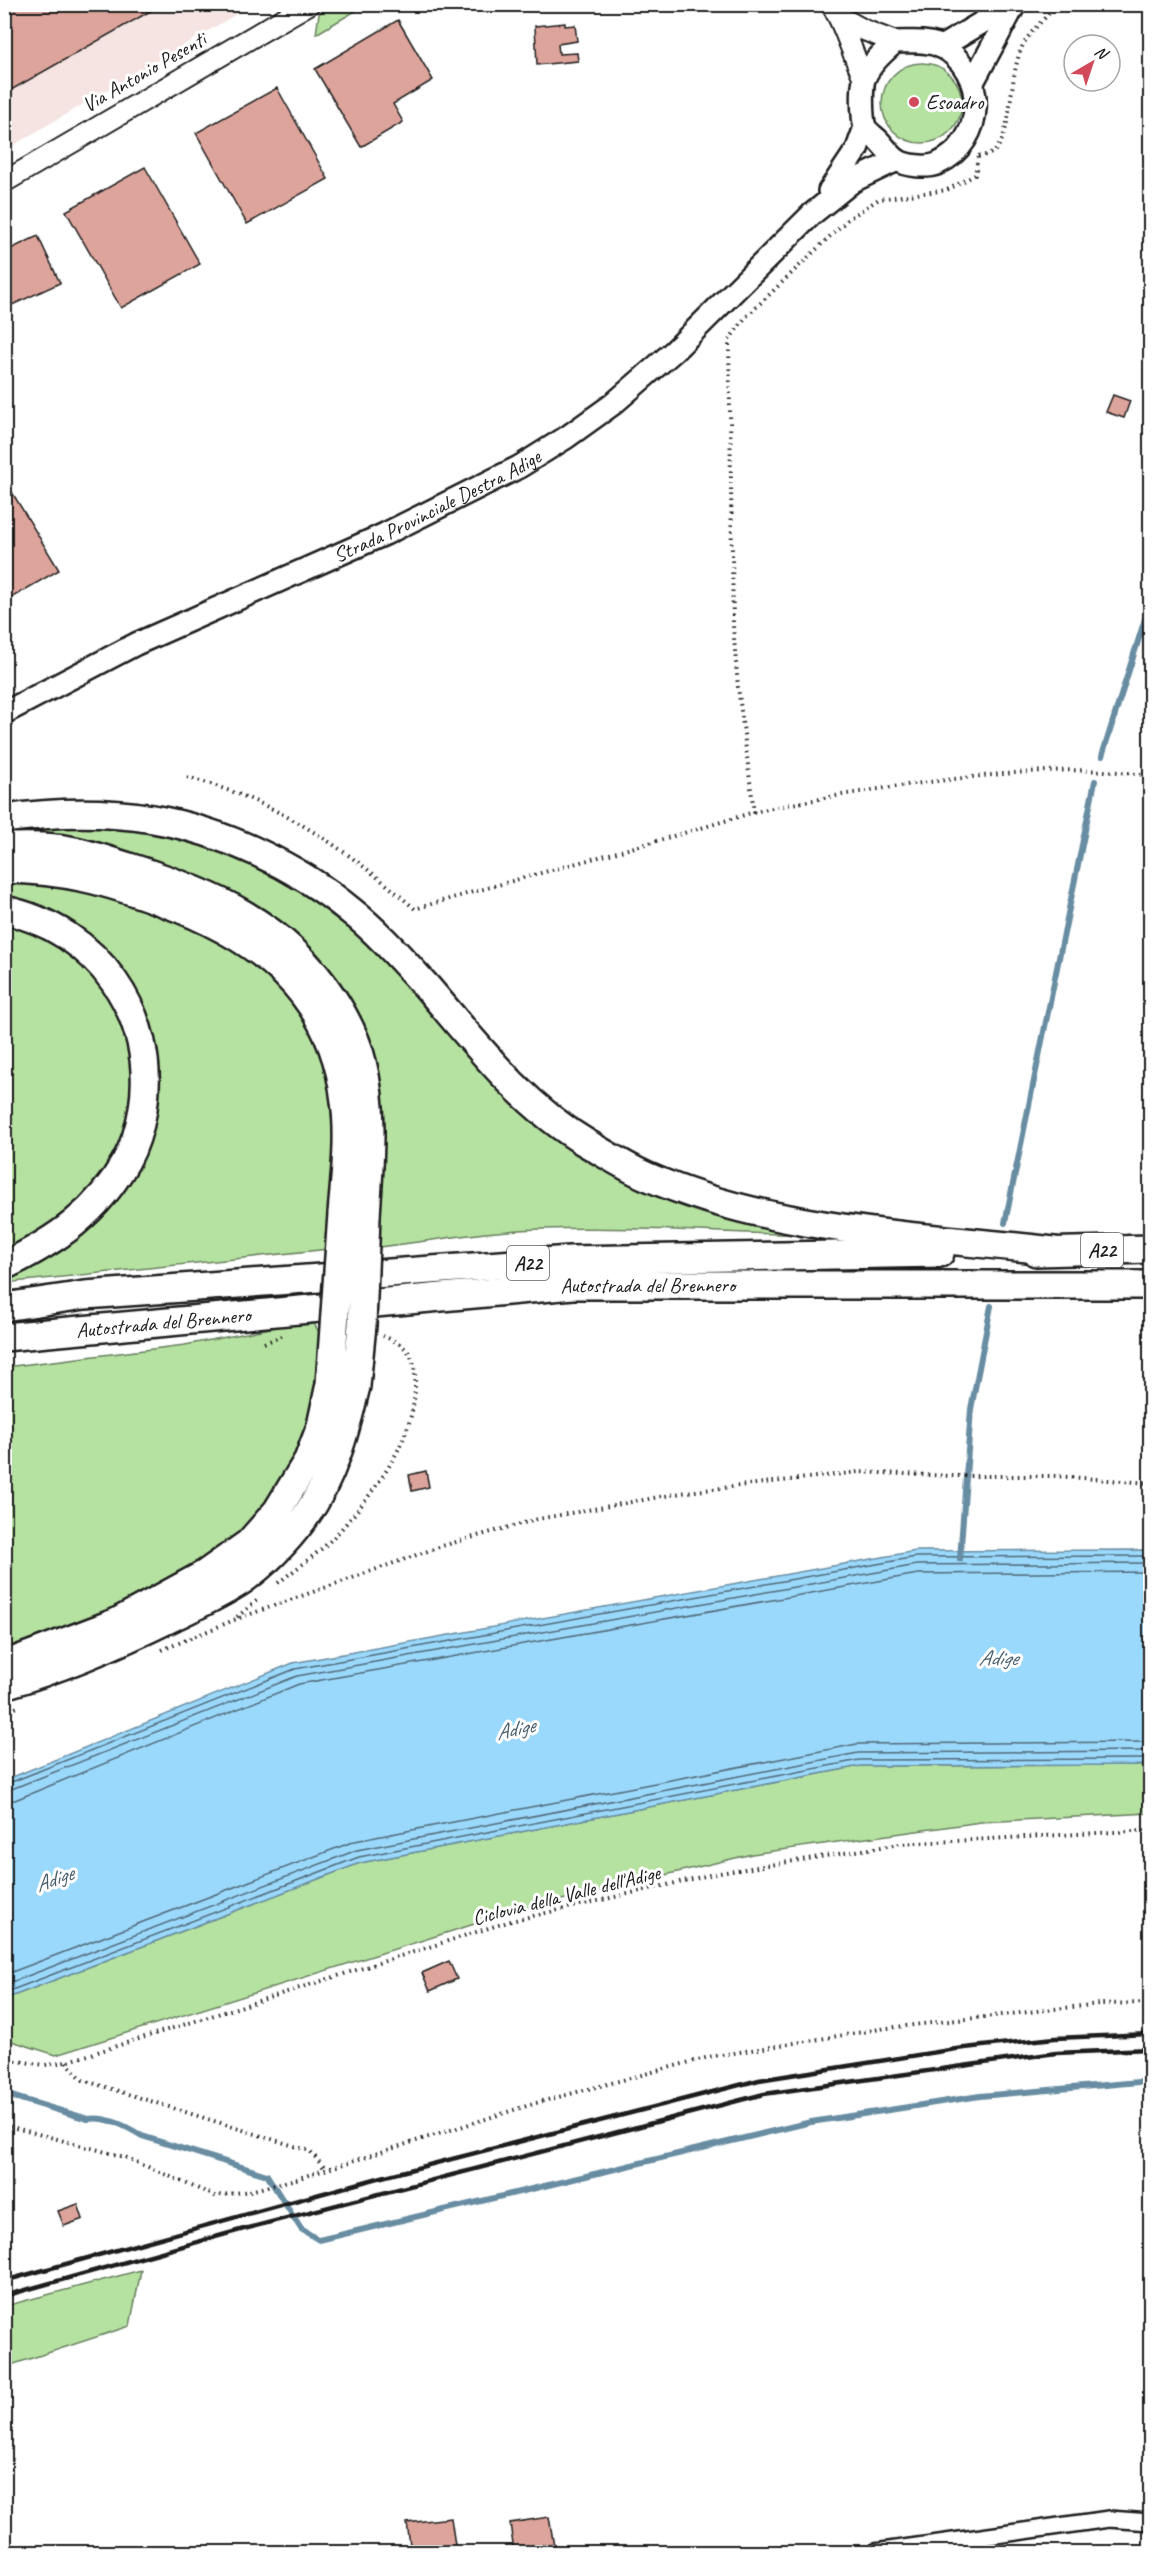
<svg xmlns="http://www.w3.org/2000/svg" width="1155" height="2557" font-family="Caveat,sans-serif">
<rect width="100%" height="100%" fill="#fff"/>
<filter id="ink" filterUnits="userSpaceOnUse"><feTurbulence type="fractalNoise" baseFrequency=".0167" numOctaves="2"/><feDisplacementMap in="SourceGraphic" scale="12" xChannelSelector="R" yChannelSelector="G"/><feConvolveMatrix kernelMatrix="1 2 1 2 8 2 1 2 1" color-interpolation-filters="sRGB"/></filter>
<g filter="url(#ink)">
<path fill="#f5e4e1" d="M163 5H252L5 150V94Z"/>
<path fill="#b5e2a1" stroke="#687f5e" stroke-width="1.5" d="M329 5V4L366 5 316 34 319 14Z
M882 103a40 40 0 1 1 80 0a40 40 0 1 1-80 0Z
M112 823 217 845 331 905 529 1111 808 1235C720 1233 631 1226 543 1229 489 1230 433 1241 379 1247V1190L352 1007 341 987 307 946 277 919 228 891 5 836 4 827Z
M4 879 83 886 218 935 288 991 317 1039 332 1092 334 1146 329 1249 5 1283V1277L132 1173 139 1003 5 898Z
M4 921C17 925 32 928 43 934 74 952 111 986 123 1020 143 1074 133 1135 98 1181 74 1214 38 1232 4 1253Z
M312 1320 325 1343 315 1412 280 1492 244 1531 204 1564 156 1591 5 1652V1367L185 1345Z
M1150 1765V1813L981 1822 752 1854 516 1911 56 2055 5 2039V1999L360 1863 860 1766Z
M141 2270 130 2326 5 2367V2306Z"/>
<path fill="#9bd9fc" stroke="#688da2" stroke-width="1.5" d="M1150 1550V1765L860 1766 360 1863 5 1999V1780L293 1663 916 1551Z"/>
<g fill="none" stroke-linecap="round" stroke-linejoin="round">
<path stroke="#4f6876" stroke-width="1.5" d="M4 1785 295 1669 916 1557 1150 1556
M4 1792 297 1676 917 1565 1150 1563
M4 1801 15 1800 299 1684 918 1574 1150 1572
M4 1975 355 1841 857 1744 1150 1742
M4 1985 357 1850 858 1753 1150 1751
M4 1993 359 1857 859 1760 1150 1759"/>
<path stroke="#688da2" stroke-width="6" d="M1102 756 1150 603
M1005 1223 1095 781
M960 1559 971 1409 991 1306
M4 2094 88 2119C107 2116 126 2126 142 2136L267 2175 301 2229 319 2240 811 2122 980 2096 1150 2081"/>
</g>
<path fill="#dda49b" stroke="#1c1c1c" stroke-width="1.5" d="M4 4H163L4 94Z
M398 20 433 80 393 104 403 122 361 147 315 69Z
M565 23V26L575 25 577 41 558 44 559 54 577 53 578 61 537 65 535 26Z
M277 88 328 179 247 224 196 133Z
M145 167 200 264 121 308 66 211Z
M38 236 60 283 12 305 4 289V252Z
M1113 395 1130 401 1124 418 1106 412Z
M4 479 59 570 4 602Z
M426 1471 429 1487 412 1491 409 1475Z
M449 1961 457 1979 430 1991 422 1973Z
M78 2204 83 2219 64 2226 58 2211Z
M549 2517 555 2552H514L510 2523Z
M451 2518 456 2552H411L407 2523Z"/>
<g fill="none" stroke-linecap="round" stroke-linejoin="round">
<g stroke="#1c1c1c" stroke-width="20">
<path id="minor" d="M875 2552 1109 2519 1150 2522"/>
</g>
<g stroke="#1c1c1c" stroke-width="24">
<path id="tertiary" d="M831 4C845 24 852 55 864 78
M840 17 864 30 895 42
M4 182 309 4"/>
</g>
<g stroke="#1c1c1c" stroke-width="26">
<g id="secondary">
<path d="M895 42C910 42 926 40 940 46 989 71 986 142 937 164 927 168 906 166 897 160 890 155 884 146 878 140 874 136 867 131 865 127 862 118 861 84 865 77 871 63 884 52 895 42Z"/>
<path d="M941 47 1013 4"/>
<path d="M973 82 1015 4"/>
<path d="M829 191 857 149 865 127"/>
<path id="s1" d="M4 713 136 644 385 534 519 467 567 437 613 404 674 351 812 214 853 181 897 160"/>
</g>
</g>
<g stroke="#1c1c1c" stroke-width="32">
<g id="motorway">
<path d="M4 819C53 812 105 811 153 819 223 831 297 866 351 911 379 933 403 961 427 987 476 1044 522 1105 588 1144 607 1155 626 1167 646 1176 774 1232 917 1235 1054 1251"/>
<path d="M4 847C21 847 38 846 55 848 80 850 105 860 129 867 213 893 285 924 334 1000 346 1019 357 1040 362 1062 375 1113 369 1165 366 1216"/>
<path d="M4 869C66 870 106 881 163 902 259 937 333 993 345 1101 350 1138 345 1177 342 1214"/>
<path d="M4 910C97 929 158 1015 143 1109 140 1127 135 1145 126 1161 97 1213 57 1240 4 1266"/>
<path d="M1036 1252 1150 1249"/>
<path d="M4 1307 85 1295 570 1260 940 1253"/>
<path id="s2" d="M4 1337 573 1285H1150"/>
<path d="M4 1665 117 1622 205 1574 249 1543 277 1511 308 1460 321 1426 330 1384"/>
<path d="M4 1685C63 1668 118 1644 173 1617 195 1606 220 1595 241 1581 265 1564 288 1540 305 1517 333 1478 345 1432 356 1386"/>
</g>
</g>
<path stroke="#1c1c1c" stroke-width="4" stroke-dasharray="1.5 4.5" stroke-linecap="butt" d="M978 156C986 155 993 155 998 147 1013 124 1009 76 1022 47 1030 31 1046 17 1059 4
M978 157 975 175 947 190 879 199 848 219 745 318 729 340 733 626 738 687 754 812C826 796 899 785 972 777 1031 771 1091 766 1150 776
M187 777C278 802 345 847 415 909 528 875 642 847 754 812
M264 1343 282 1336
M278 1583C298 1567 318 1554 335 1536 372 1495 415 1442 415 1385 415 1374 415 1362 409 1353 403 1344 392 1340 383 1336
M237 1617 259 1599
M162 1650 234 1620 442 1546 538 1519 687 1492 859 1472 951 1476H1055L1150 1483
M4 1712 18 1707
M4 2059 45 2065 66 2062 511 1921 714 1874 900 1844 1150 1830
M66 2062 83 2080 310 2151 326 2170
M4 2125 125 2157 215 2196 250 2191 296 2179 536 2103 709 2057 887 2028 1099 2004 1150 2003"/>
<use href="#minor" stroke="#fff" stroke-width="15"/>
<use href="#tertiary" stroke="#fff" stroke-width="20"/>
<use href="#secondary" stroke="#fff" stroke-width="21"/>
<use href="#motorway" stroke="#fff" stroke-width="27"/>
<path stroke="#1c1c1c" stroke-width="4.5" d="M4 2281 382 2177 759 2080 956 2049 1055 2038 1150 2034
M4 2296 244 2229 764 2094 1056 2053 1150 2049"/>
<g stroke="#1c1c1c" stroke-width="32" stroke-linecap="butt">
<path id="motorway-bridge" d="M330 1384 342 1214
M356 1386 362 1325 366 1216"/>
</g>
<use href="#motorway-bridge" stroke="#fff" stroke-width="27"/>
</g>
</g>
<circle fill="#d1495b" stroke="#fff" stroke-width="2" cx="914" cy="102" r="6"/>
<g text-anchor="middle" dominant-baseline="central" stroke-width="6" stroke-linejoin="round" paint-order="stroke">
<g fill="#fff" stroke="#606060" stroke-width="1.5">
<rect x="1081" y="1233" width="42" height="34" rx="4.5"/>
<rect x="507" y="1246" width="42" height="34" rx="4.5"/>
</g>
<g font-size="20" font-weight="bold" fill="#1c1c1c">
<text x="1102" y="1250">A22</text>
<text x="528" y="1263">A22</text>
</g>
<g font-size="21" fill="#1c1c1c" stroke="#fff">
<text transform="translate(144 72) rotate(-30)">Via Antonio Pesenti</text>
<text stroke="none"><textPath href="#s1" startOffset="480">Strada Provinciale Destra Adige</textPath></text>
<text stroke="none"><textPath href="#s2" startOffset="646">Autostrada del Brennero</textPath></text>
<text stroke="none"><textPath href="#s2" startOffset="160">Autostrada del Brennero</textPath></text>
<text transform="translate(566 1895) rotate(-14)">Ciclovia della Valle dell'Adige</text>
</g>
<g font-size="21" fill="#1c1c1c" stroke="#fff" text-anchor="start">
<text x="926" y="102">Esoadro</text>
</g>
<g font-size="22" font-style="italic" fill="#485e6a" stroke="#fff">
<text x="998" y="1658">Adige</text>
<text transform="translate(515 1729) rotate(-12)">Adige</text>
<text transform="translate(54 1879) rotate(-20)">Adige</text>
</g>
</g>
<rect width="1155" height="2557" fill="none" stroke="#fff" stroke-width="24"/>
<rect x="12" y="12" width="1131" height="2533" fill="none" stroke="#1c1c1c" stroke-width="2" filter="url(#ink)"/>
<g transform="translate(1092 63) rotate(39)"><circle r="28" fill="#ffffff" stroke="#a4a4a4" stroke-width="1.5"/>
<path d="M0-4.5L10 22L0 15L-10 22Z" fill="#d1495b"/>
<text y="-9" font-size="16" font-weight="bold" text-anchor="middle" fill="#1c1c1c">N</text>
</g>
</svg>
